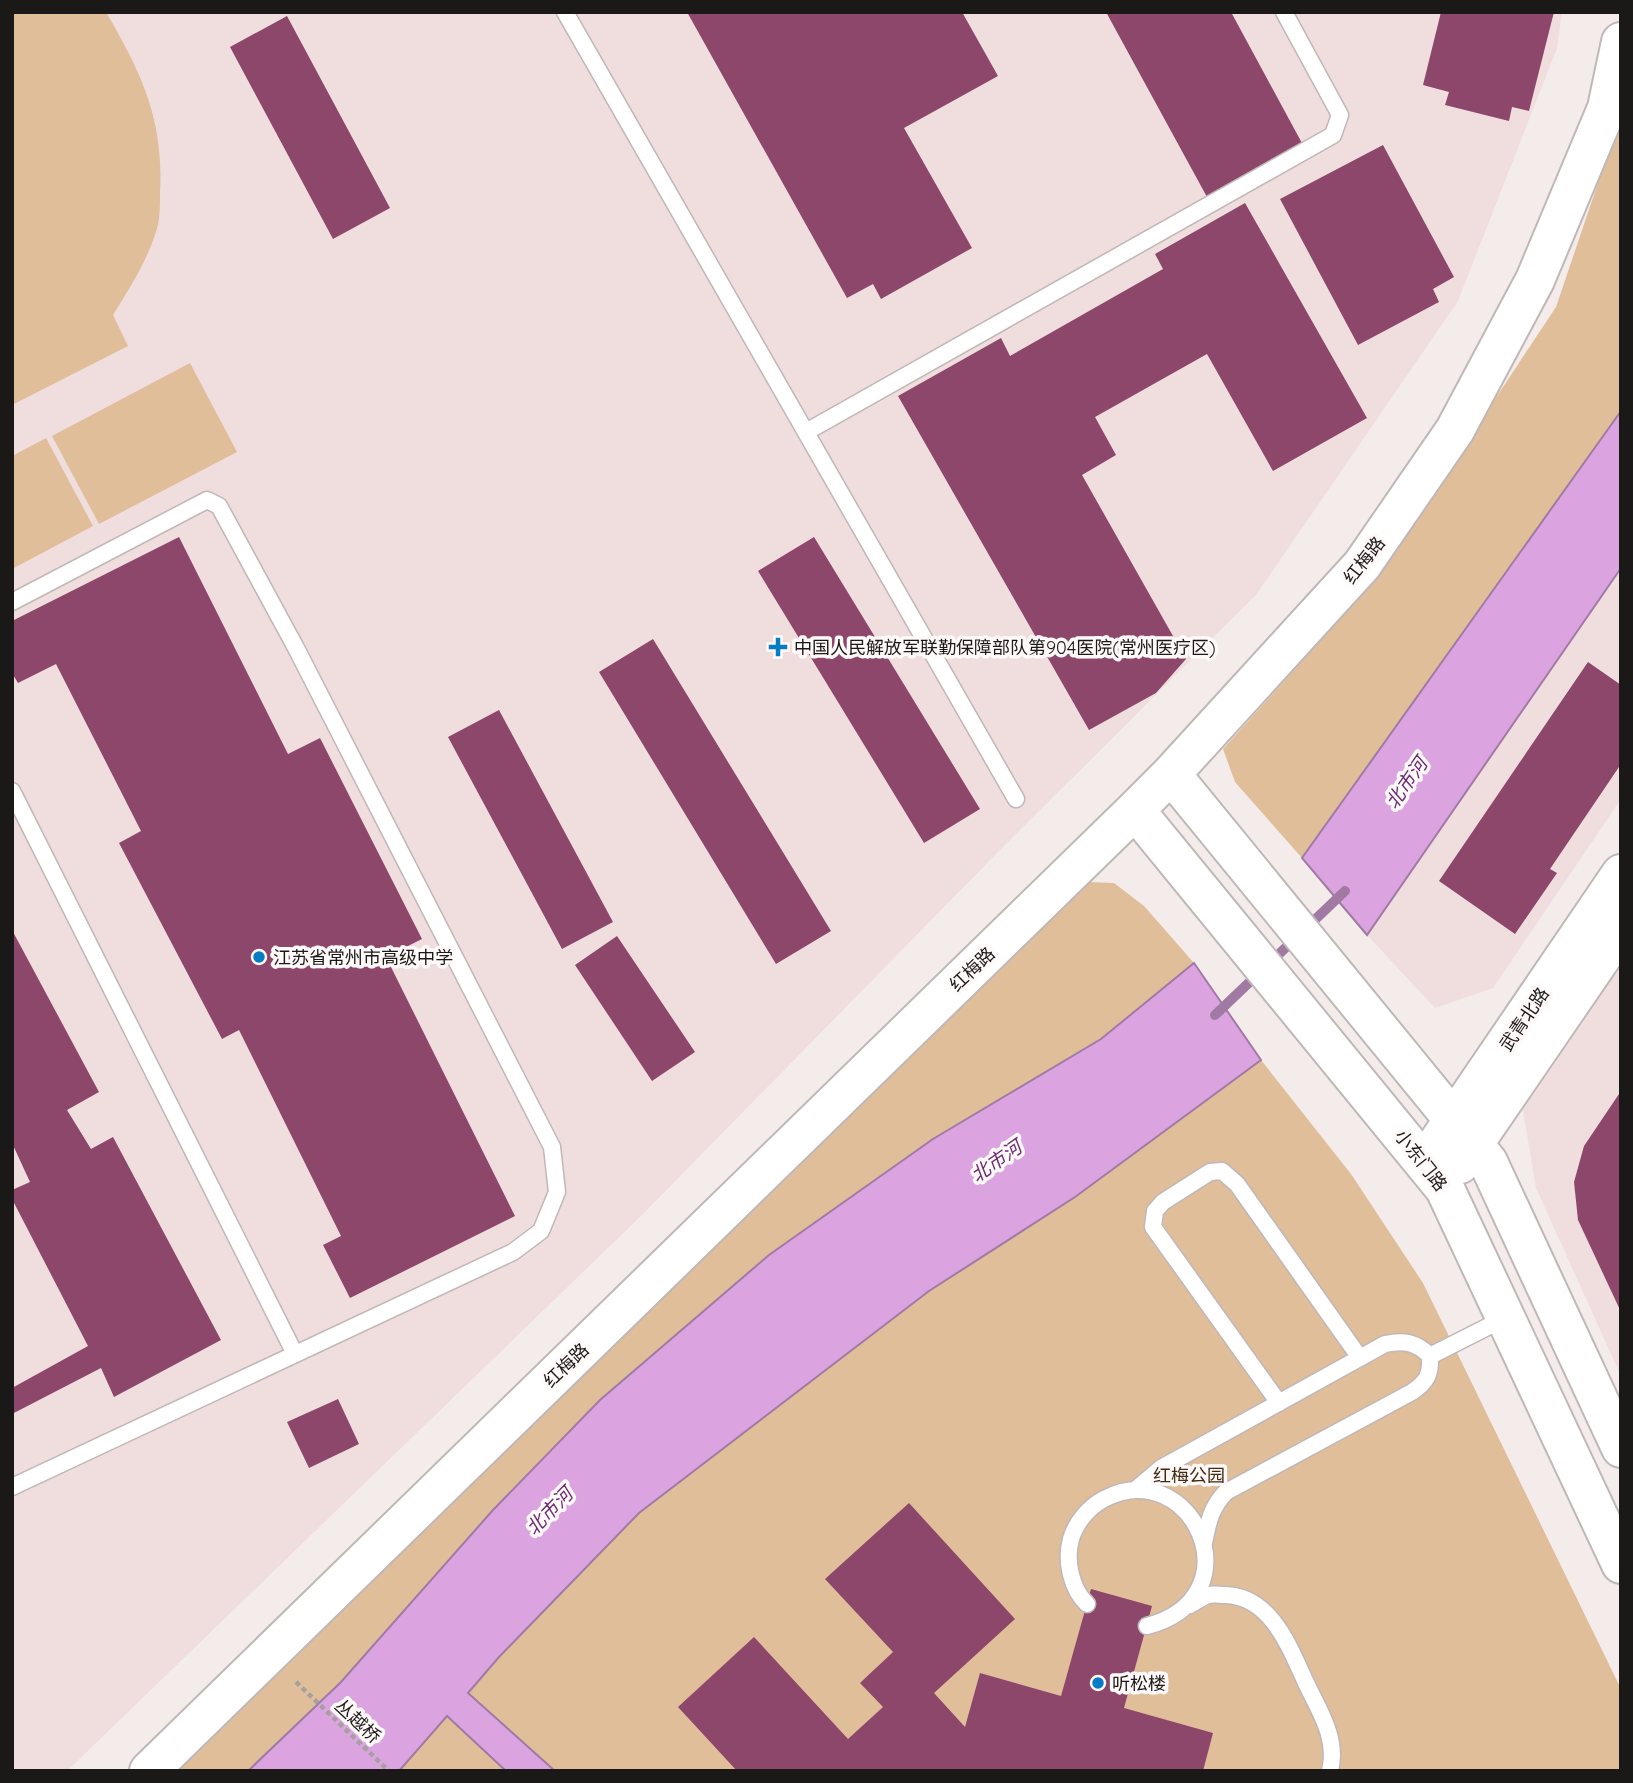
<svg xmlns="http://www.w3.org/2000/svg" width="1633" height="1783" font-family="Quicksand,'Noto Sans SC',sans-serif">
<rect width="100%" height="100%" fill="#f4ebeb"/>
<path fill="#f0ddde" d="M12 12H1562L1557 48 1458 301 1256 595 996 854 642 1215 67 1771H12Z
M1621 568V799L1493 988 1435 1008 1367 935Z
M1621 967V1376L1536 1188 1523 1110Z"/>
<path fill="#e0be9a" d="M12 12H106C142 74 164 120 160 193 160 203 160 215 158 225 149 258 131 286 113 315L128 346 12 405Z
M1621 115V411L1302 858 1235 782 1223 749 1375 580 1556 307Z
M190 363 237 452 99 524 52 436Z
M46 438 93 526 12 569V456Z
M1088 882 1114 883 1144 906 1194 963 1101 1039 933 1139 769 1255 600 1400 493 1510 341 1682 248 1771H166Z
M1261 1060 1351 1174 1423 1283 1621 1689V1771H399L499 1657 639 1513 929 1291 1075 1197Z"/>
<path fill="#dba4e0" stroke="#a17aa4" stroke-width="2" d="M1621 411V568L1367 935 1302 858Z
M1194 963 1261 1060 1075 1197 929 1291 639 1513 499 1657 468 1693 555 1771H506L447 1716 399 1771H248L341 1682 493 1510 600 1400 769 1255 933 1139 1101 1039Z"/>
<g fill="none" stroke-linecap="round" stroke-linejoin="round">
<path stroke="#a17aa4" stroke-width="10" d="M1215 1015 1345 891"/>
</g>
<path fill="#8d476a" d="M687 12H962L998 76 904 128 972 248 881 299 873 284 847 298Z
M1106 12H1231L1303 145 1207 197Z
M1441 12H1554L1529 111 1512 107 1509 121 1445 105 1449 92 1423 85Z
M287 16 390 208 333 239 230 47Z
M1383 145 1454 277 1433 289 1439 302 1358 345 1280 199Z
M1245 203 1367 418 1273 471 1207 354 1095 417 1116 455 1082 475 1186 659 1156 693 1089 730 898 396 1001 338 1010 356 1163 269 1155 254Z
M179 537 288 754 320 738 422 939 386 957 515 1216 350 1298 323 1245 341 1236 239 1030 222 1039 119 843 141 831 56 664 18 683 12 673V621Z
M814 537 980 809 924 843 758 571Z
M653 639 831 931 776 964 599 672Z
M1588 662 1621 685V764L1550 869 1557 873 1515 934 1439 881Z
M499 710 613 922 562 949 448 737Z
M12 930 99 1092 67 1110 91 1149 113 1137 221 1340 114 1397 101 1368 12 1414V1388L88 1346 12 1199V1190L30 1182 12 1143Z
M617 936 695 1052 652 1081 575 965Z
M1621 1091V1312L1578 1220 1574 1182 1584 1146Z
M338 1399 359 1444 309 1468 287 1422Z
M909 1503 1015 1619 934 1693 965 1727 980 1673 1061 1696 1091 1589 1152 1606 1124 1708 1213 1733 1203 1771H737L678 1707 754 1637 848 1739 883 1707 860 1683 893 1652 825 1579Z"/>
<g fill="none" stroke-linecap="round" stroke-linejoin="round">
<g stroke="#c0b7b7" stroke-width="19">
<path id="lane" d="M565 12 1016 799
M806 432 1333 135 1340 115 1284 12
M12 602 207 500 219 506 296 648 552 1147 557 1192 541 1231 513 1252 12 1487
M12 791 295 1354
M1430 1356 1505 1318
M1279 1403 1153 1227 1155 1211 1163 1202 1210 1172 1222 1171 1237 1184 1360 1358
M1135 1490 1161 1468 1385 1344C1404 1340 1416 1342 1430 1356 1431 1374 1427 1382 1412 1392L1226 1492C1211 1507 1208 1523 1204 1543
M1087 1604C1071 1589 1065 1560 1071 1539 1076 1522 1089 1507 1104 1499 1192 1453 1258 1597 1147 1626
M1190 1605C1196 1602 1203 1596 1209 1595 1214 1594 1220 1595 1225 1595 1272 1596 1290 1649 1307 1685 1320 1712 1338 1739 1330 1771"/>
</g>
<g stroke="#c0b7b7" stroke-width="42">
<path id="secondary" d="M1171 774 1488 1162 1621 1448
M1135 810 1445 1189 1621 1564
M1439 1141 1621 874
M1460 1164 1621 929
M149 1771 1135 810 1171 774 1362 565 1455 430 1535 280 1607 108 1621 42"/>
</g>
<path stroke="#a69f9f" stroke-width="4.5" stroke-dasharray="5 3.5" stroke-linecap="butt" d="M296 1682 389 1771"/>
<use href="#lane" stroke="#fff" stroke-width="16"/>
<use href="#secondary" stroke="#fff" stroke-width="38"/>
</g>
<g fill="#057dc6" stroke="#fff9f9" stroke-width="2.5">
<path d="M774.5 636.5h7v7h7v7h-7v7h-7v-7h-7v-7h7z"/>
<circle cx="259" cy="957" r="7"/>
<circle cx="1098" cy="1683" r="7"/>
</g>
<g text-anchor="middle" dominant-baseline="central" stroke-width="7" stroke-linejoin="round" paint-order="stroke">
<g font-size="18" fill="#1b1818" stroke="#fff9f9">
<text transform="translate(1364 560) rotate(-52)">红梅路</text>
<text transform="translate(972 969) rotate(-44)">红梅路</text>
<text transform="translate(1524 1019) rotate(-56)">武青北路</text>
<text transform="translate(1421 1160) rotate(52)">小东门路</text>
<text transform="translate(566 1365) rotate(-44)">红梅路</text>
<text transform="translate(358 1721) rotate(43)">丛越桥</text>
</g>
<g font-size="18" fill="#1b1818" stroke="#fff9f9" text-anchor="start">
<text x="794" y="647">中国人民解放军联勤保障部队第904医院(常州医疗区)</text>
<text x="273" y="957">江苏省常州市高级中学</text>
<text x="1112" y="1683">听松楼</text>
</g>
<g font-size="18" fill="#432b10" stroke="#fff9f9">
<text x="1189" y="1475">红梅公园</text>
</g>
<g font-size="19" font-style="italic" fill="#6a2971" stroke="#fff9f9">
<text transform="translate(1406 783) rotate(-55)">北市河</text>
<text transform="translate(996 1161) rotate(-35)">北市河</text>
<text transform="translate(549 1511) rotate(-46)">北市河</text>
</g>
</g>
<rect width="1633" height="1783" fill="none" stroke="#1b1818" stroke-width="28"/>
</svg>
